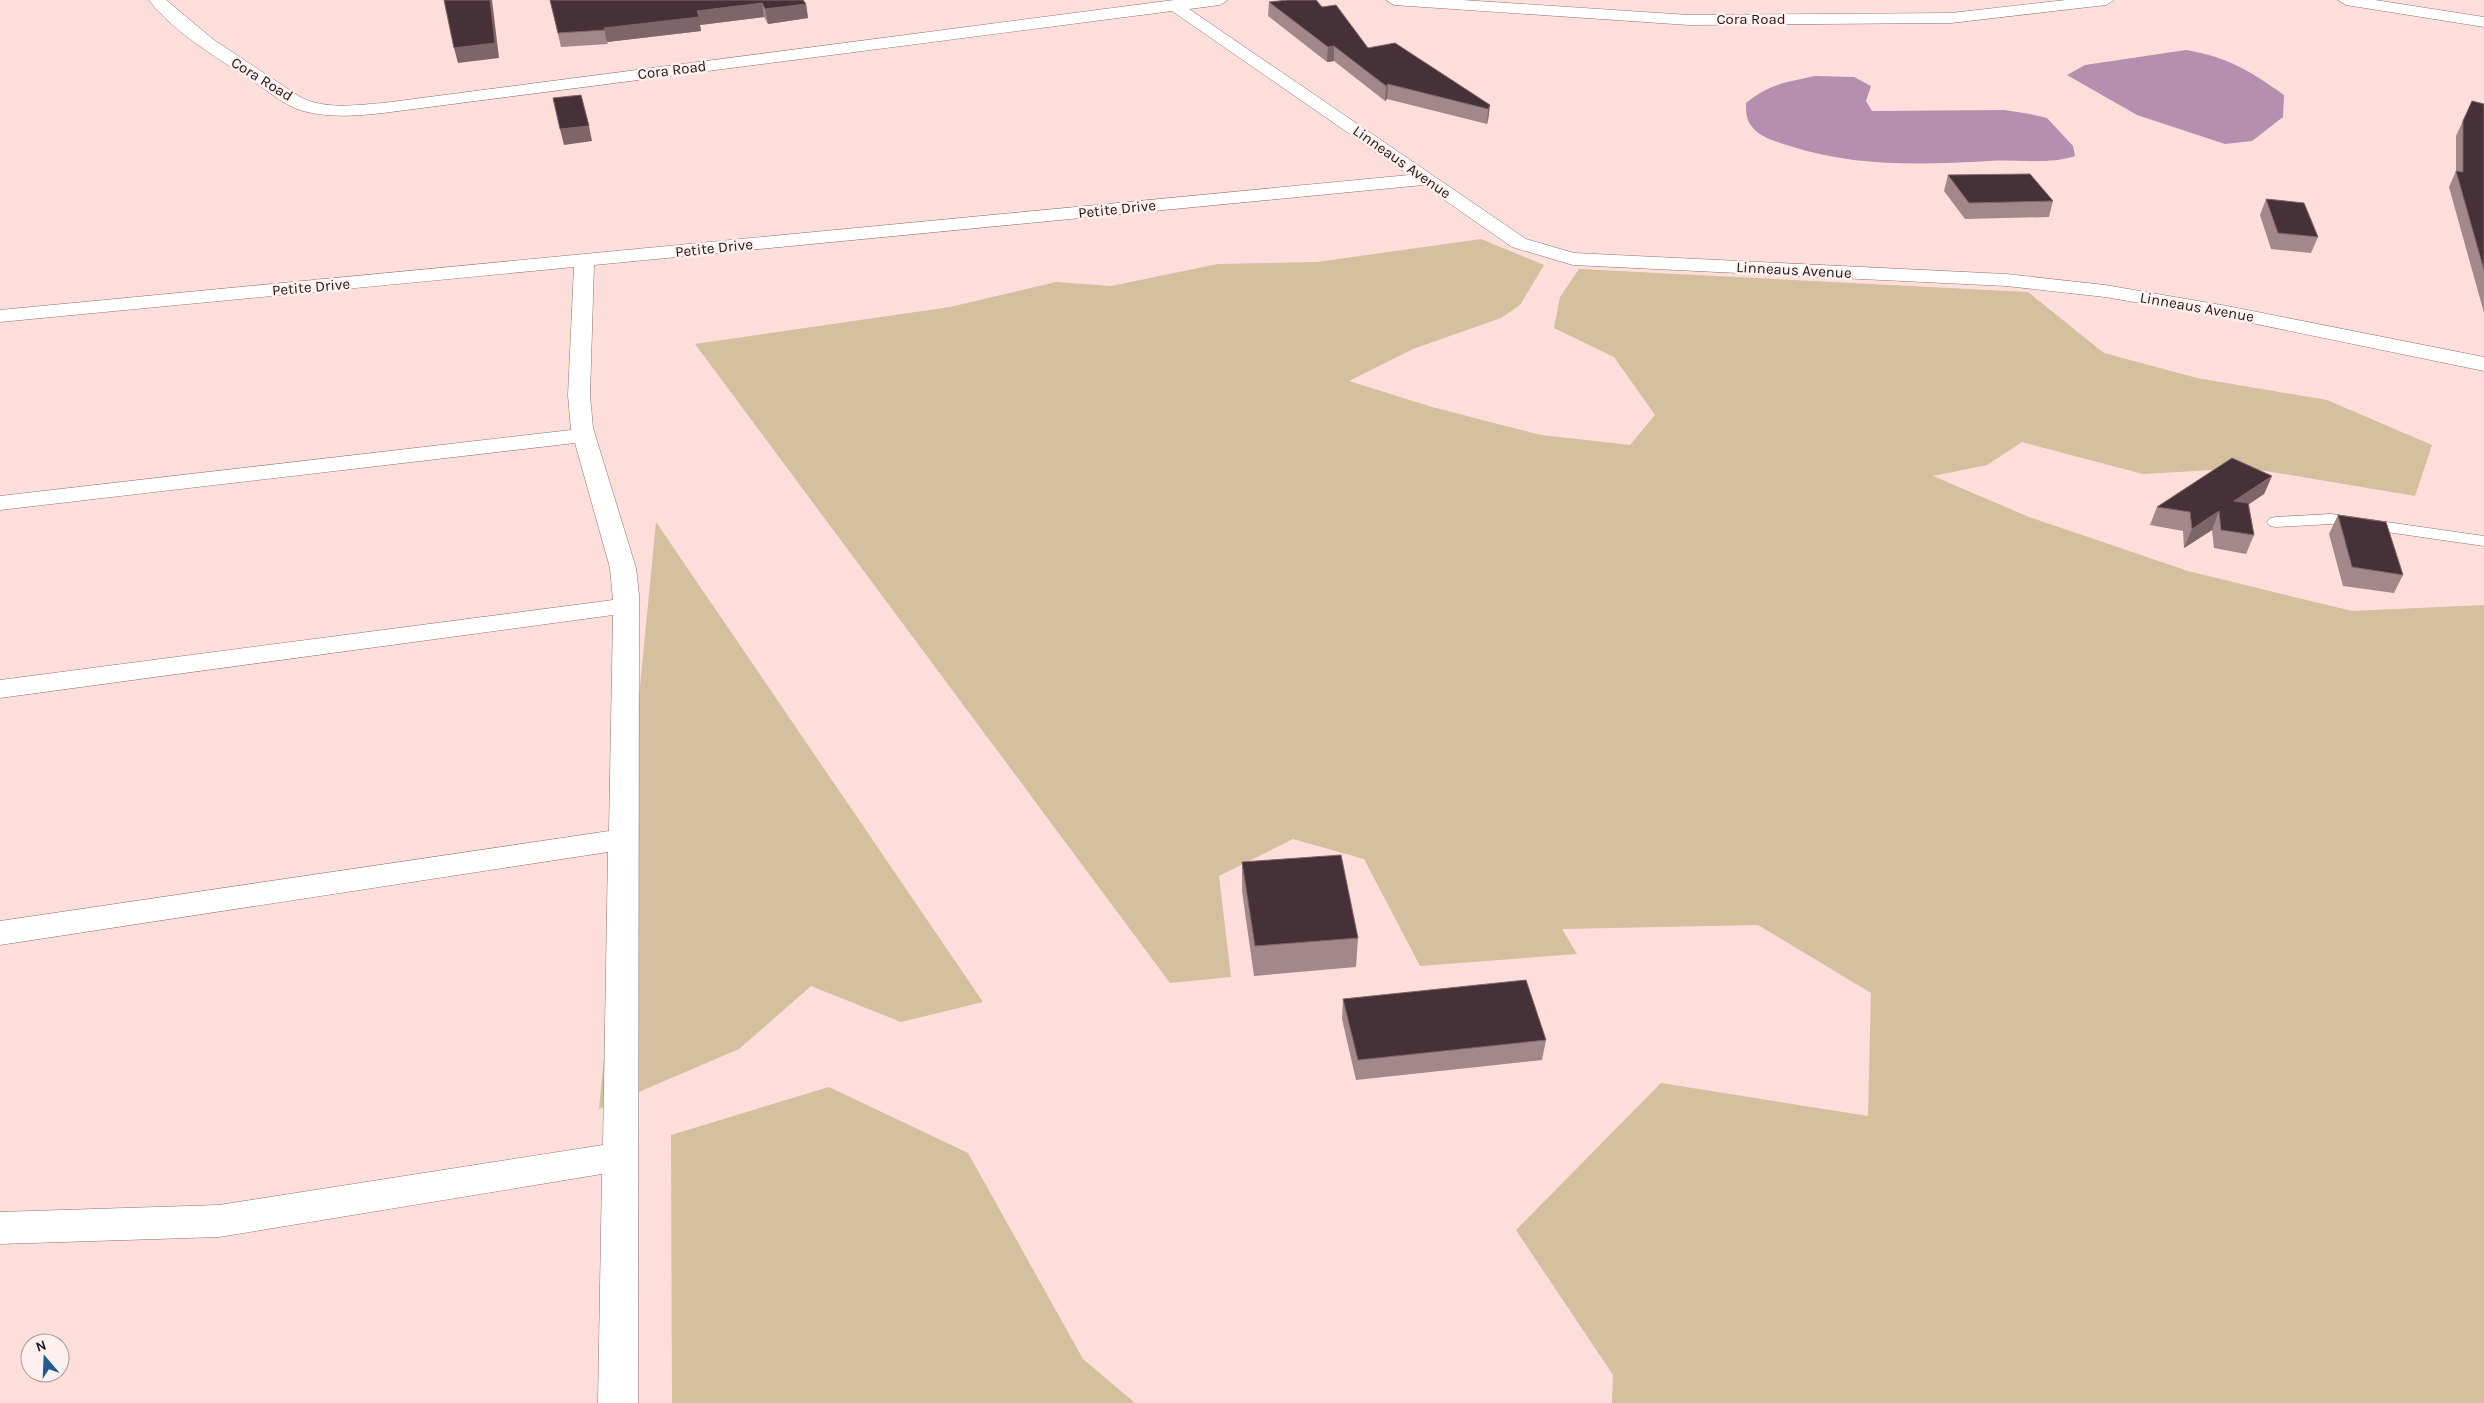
<svg xmlns="http://www.w3.org/2000/svg" width="2484" height="1403" font-family="Karla,sans-serif">
<rect width="100%" height="100%" fill="#fddedb"/>
<path fill="#d4bf9e" d="M1481 239 1544 265 1520 305 1501 318 1413 349 1349 381 1432 407 1541 435 1630 445 1655 415 1614 357 1554 328 1560 297 1579 269 2028 292 2104 353 2197 378 2327 400 2432 445 2415 496 2248 468 2143 474 2022 442 1987 465 1933 476 2029 517 2188 571 2352 611 2484 605V1403H1612L1613 1375 1516 1230 1661 1083 1868 1116 1871 993 1758 925 1562 929 1577 954 1420 966 1364 859 1293 839 1219 876 1231 977 1170 983 695 344 950 307 1056 282 1111 286 1218 264 1317 262Z
M656 522 983 1002 901 1022 811 986 739 1049 599 1109Z
M829 1087 968 1153 1083 1359 1135 1403H672L671 1135Z"/>
<path fill="#b48faf" d="M2186 50C2228 57 2250 71 2284 95L2283 117 2252 141 2225 144 2137 115 2067 75 2085 65Z
M1815 76 1854 77 1871 86 1866 101 1872 111 2004 110 2030 114 2047 118 2073 146 2075 156C2048 165 2018 159 1989 161 1921 165 1855 167 1790 146 1778 142 1761 138 1753 128 1746 120 1746 113 1746 103 1769 84 1787 82 1815 76Z"/>
<g fill="none" stroke-linecap="round" stroke-linejoin="round">
<g stroke="#8d726f" stroke-width="1">
<path id="lane" d="M2331 514 2484 536V546L2331 524 2276 527 2270 526 2267 522 2270 518 2276 517Z"/>
</g>
<g stroke="#8d726f" stroke-width="1">
<path id="street" d="M149 0H166L214 40 300 97C326 110 355 105 383 103L1174 0H1228L1220 5 1189 9 1526 239 1574 253 2006 274 2105 285 2227 306 2484 357V371L2227 318 2105 297 2006 286 1573 265 1512 247 1423 185 594 265 590 395 593 428 636 568 639 595 638 1403H598L602 1174 219 1237 0 1244V1212L219 1205 603 1145 608 852 0 945V921L609 831 613 615 0 698V680L613 600 610 568 575 443 0 510V496L571 430 568 395 574 267 0 322V310L1409 175 1172 11 383 113C356 116 330 118 303 111 286 106 272 94 257 84 224 62 172 32 149 0Z
M1386 0H1462L1689 15 1951 13 2066 0H2114L2106 5 1951 23 1689 25 1394 5Z
M2338 0H2375L2484 17V27L2346 5Z"/>
</g>
<use href="#lane" fill="#fff" fill-rule="evenodd"/>
<use href="#street" fill="#fff" fill-rule="evenodd"/>
</g>
<path fill="#a2888a" d="M550 0 806 4 808 18 768 24 764 17 700 25 701 31 607 42 608 44 561 47Z
M1269 2 1322 7 1368 48 1490 105 1488 120 1487 124 1387 99 1385 101 1334 61 1327 62 1268 16Z
M2472 101 2484 104V313L2449 187 2456 171V136Z
M1948 175 2053 201 2049 217 1965 219 1944 191Z
M2266 199 2318 237 2311 253 2271 249 2260 215Z
M2272 476 2264 494 2249 504 2254 535 2246 554 2214 548 2212 530 2184 548 2183 531 2150 525 2157 507Z
M2338 515 2403 575 2394 593 2343 586 2329 534Z
M1242 862 1358 938 1356 967 1254 976 1242 891Z
M1343 999 1546 1040 1542 1060 1356 1080 1342 1019Z"/>
<path fill="#7e6569" d="M490 0H492L499 58 458 63 454 48Z
M762 3 764 17 700 25 701 31 607 42 604 28 697 11Z
M806 4 808 18 768 24 765 9Z
M1334 46V61L1327 62 1328 47Z
M1388 84 1387 99 1385 101 1386 86Z
M1490 105 1488 120 1487 124 1488 109Z
M589 126 592 141 564 145 560 129Z
M2272 476 2264 494 2227 519 2234 501Z
M2219 511 2212 530 2184 548 2192 529Z"/>
<path fill="#473138" stroke="#7e6569" d="M444 0H490L495 43 454 48Z
M550 0H803L806 4 765 9 762 3 697 11 699 17 604 28 605 30 558 33Z
M1288 0H1316L1322 7 1336 5 1368 48 1395 43 1490 105 1488 109 1388 84 1386 86 1334 46 1328 47 1269 2Z
M581 95 589 126 560 129 553 98Z
M2472 101 2484 104V270L2456 171 2463 172V121Z
M2030 174 2053 201 1969 203 1948 175Z
M2266 199 2304 203 2318 237 2278 233Z
M2232 458 2272 476 2234 501 2248 503 2254 535 2221 530 2219 511 2192 529 2190 512 2157 507Z
M2338 515 2386 522 2403 575 2352 567Z
M1341 855 1358 938 1255 946 1242 862Z
M1526 980 1546 1040 1358 1060 1343 999Z"/>
<g text-anchor="middle" dominant-baseline="central" stroke-width="5" stroke-linejoin="round" paint-order="stroke">
<g font-size="15" fill="#231817" stroke="#fdf0ef">
<text x="1751" y="19">Cora Road</text>
<text transform="translate(672 70) rotate(-7)">Cora Road</text>
<text transform="translate(262 79) rotate(32)">Cora Road</text>
<text transform="translate(1402 162) rotate(35)">Linneaus Avenue</text>
<text transform="translate(1117 209) rotate(-6)">Petite Drive</text>
<text transform="translate(714 248) rotate(-6)">Petite Drive</text>
<text transform="translate(1794 270) rotate(3)">Linneaus Avenue</text>
<text transform="translate(311 287) rotate(-5)">Petite Drive</text>
<text transform="translate(2197 307) rotate(10)">Linneaus Avenue</text>
</g>
</g>
<g transform="translate(45 1358) rotate(341)"><circle r="24" fill="#fdf0ef" stroke="#a69a99"/>
<path d="M0-4L9 19L0 12L-9 19Z" fill="#1e5c92"/>
<text y="-8" font-size="14" font-weight="bold" text-anchor="middle" fill="#231817">N</text>
</g>
</svg>
